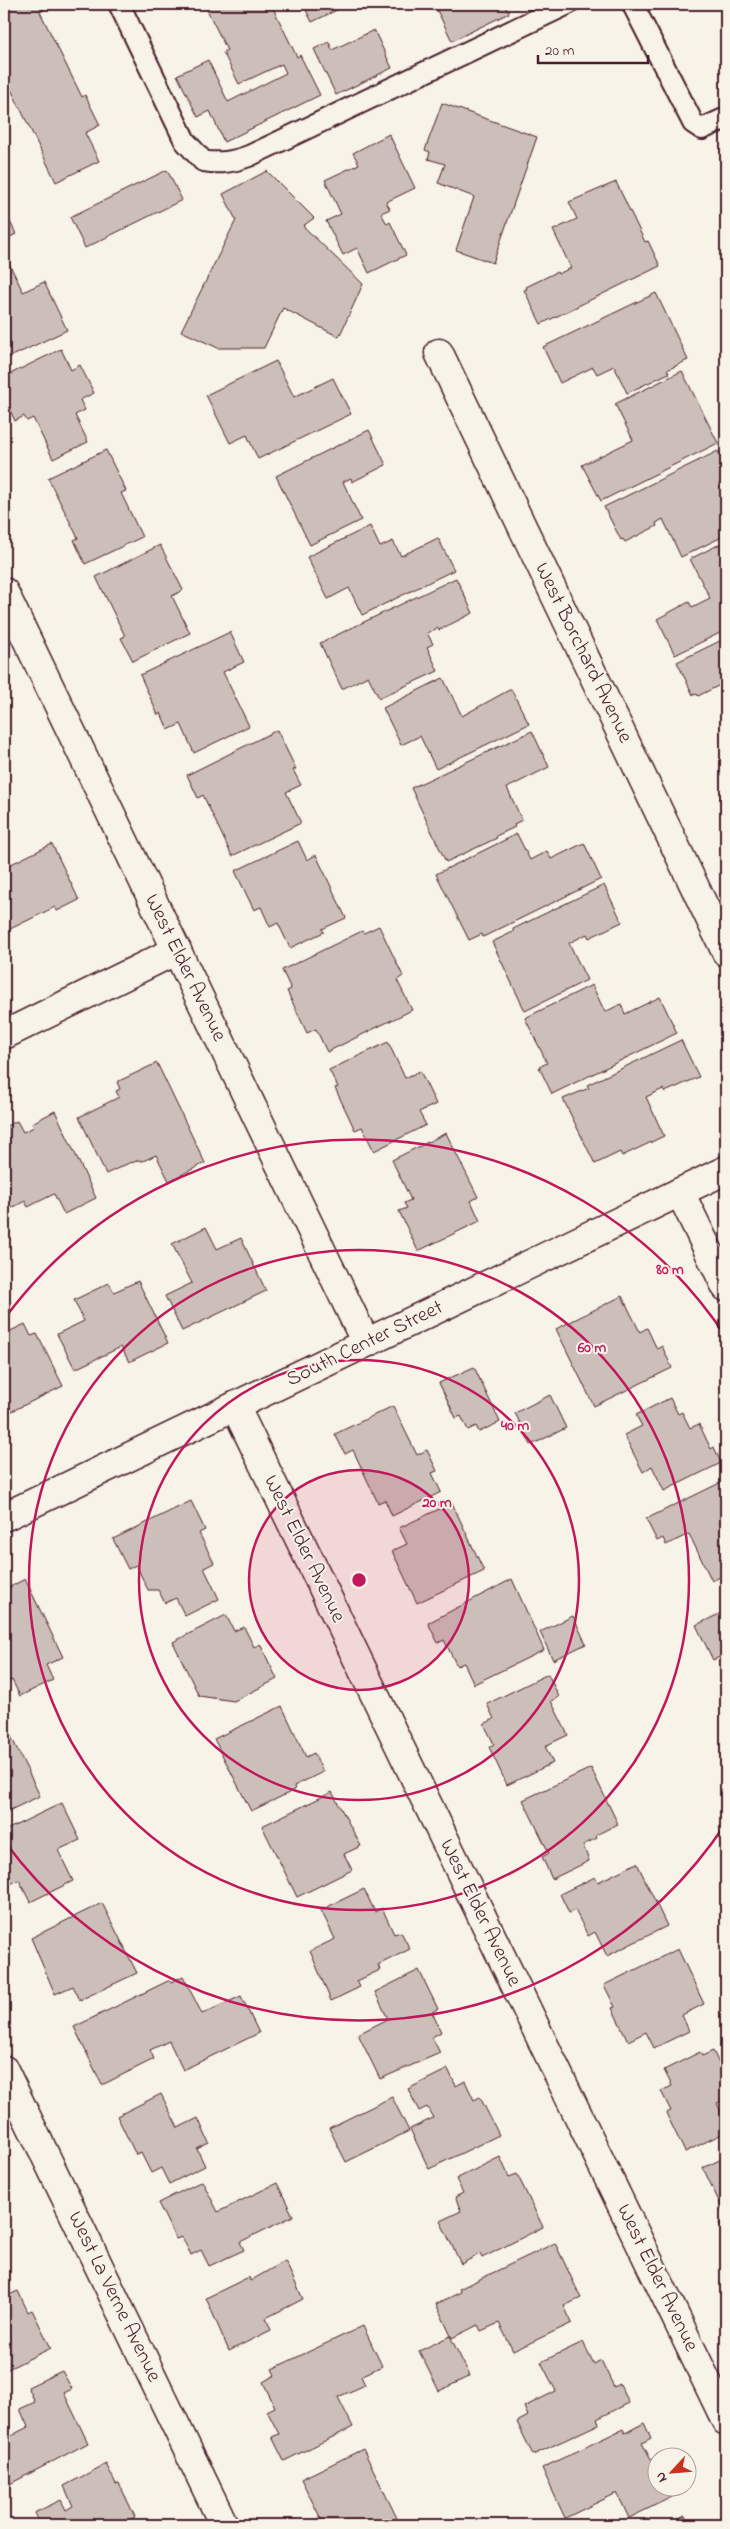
<svg xmlns="http://www.w3.org/2000/svg" width="730" height="2529" font-family="'Indie Flower',sans-serif">
<rect width="100%" height="100%" fill="#f7f3e8"/>
<filter id="ink" filterUnits="userSpaceOnUse"><feTurbulence type="fractalNoise" baseFrequency=".02" numOctaves="2"/><feDisplacementMap in="SourceGraphic" scale="10" xChannelSelector="R" yChannelSelector="G"/><feConvolveMatrix kernelMatrix="1 2 1 2 8 2 1 2 1" color-interpolation-filters="sRGB"/></filter>
<g filter="url(#ink)">
<path fill="#ccbfb9" stroke="#4a1f2b" d="M4 4H41L44 10 40 12 82 97 85 95 100 125 85 133 99 161 56 182 4 75Z
M204 4H271L297 57 300 55 320 95 224 142 210 111 198 117 177 75 208 60 228 102 286 73 282 64 239 84 223 52 227 50Z
M303 4H349L312 22Z
M434 4H504L509 13 452 41Z
M374 30 392 68 336 95 314 49 329 42 332 50Z
M442 103 537 137 493 263 456 250 474 197 438 183 445 164 428 159 430 152 425 150Z
M389 134 415 188 386 202 390 209 381 213 387 224 390 222 406 255 369 273 357 248 343 255 326 221 341 214 325 180 359 164 353 153Z
M167 170 182 200 85 248 70 217Z
M267 171 314 218 303 226 363 284 339 337 283 308 264 348H218L181 331 236 220 223 194Z
M616 182 645 242 648 241 660 266 541 324 524 290 527 289 526 287 557 272 558 274 571 268 553 230 577 219 569 202Z
M4 183 8 192 6 198 9 204 4 206Z
M4 209 16 234 4 240Z
M6 257 23 292 44 282 67 330 4 360V258Z
M656 293 688 360 667 370 669 373 627 393 614 366 597 374 593 367 560 383 543 347Z
M61 349 71 370 80 365 94 393 80 400 85 410 75 415 88 442 53 459 33 418 27 421 24 416 15 421 4 397V377Z
M276 361 294 397 333 378 351 414 258 459 247 435 230 443 206 395Z
M682 371 718 443 601 501 582 465 633 440 615 404Z
M369 430 386 465 352 482 351 478 343 482 361 520 310 545 276 476Z
M106 450 126 491 121 493 142 537 85 564 74 540 78 538 48 478Z
M718 451 726 468V535L681 557 663 519 656 523 657 526 625 542 623 539 621 540 604 507Z
M370 526 380 547 393 541 401 556 438 538 454 570 362 615 349 588 328 599 307 557Z
M726 541V630L675 655 657 619 689 602 692 607 710 598 690 559Z
M160 545 183 590 172 596 190 633 133 661 121 638 125 636 96 577Z
M456 578 473 613 439 630 438 628 427 633 433 644 427 647 438 671 379 698 368 676 342 689 320 643Z
M230 632 244 662 223 672 249 726 194 753 181 724 168 730 161 713 158 715 140 675Z
M726 638V682L698 696 697 694 693 695 677 662Z
M443 678 462 716 511 689 529 724 436 769 420 736 401 745 383 708Z
M277 730 296 769 293 770 301 785 286 792 301 823 232 856 203 795 198 798 187 775Z
M532 731 549 767 507 788 522 820 514 824 515 827 496 836 497 838 446 862 411 788Z
M517 834 530 860 547 851 551 859 584 843 601 879 483 937 482 934 469 940 436 874Z
M298 841 307 860 316 855 346 918 322 929 324 932 290 948 278 923 270 927 261 907 254 910 235 871Z
M52 844 79 900 57 911 55 907 4 932V862L7 866Z
M604 885 622 922 589 938 587 934 569 943 587 980 525 1011 492 942 513 932V929Z
M379 926 403 976 397 980 412 1010 327 1052 316 1029 307 1033 287 991 291 989 282 970 362 931 364 933Z
M592 985 605 1012 621 1004 625 1014 660 997 677 1033 552 1094 539 1067 547 1063 525 1018Z
M681 1040 699 1077 665 1092 663 1089 646 1097 664 1136 622 1156 620 1152 595 1164 563 1099 589 1088 587 1085Z
M388 1042 405 1078 420 1071 436 1104 419 1112 426 1125 374 1151 362 1127 355 1130 335 1088 338 1087 329 1070Z
M157 1063 205 1163 169 1181 156 1155 143 1161 138 1160 132 1163 131 1162 106 1174 79 1117 119 1097 116 1091 120 1089 117 1082Z
M55 1111 96 1198 64 1214 54 1194 28 1207 25 1201 4 1212V1127L17 1121 23 1132 34 1127 32 1123Z
M446 1133 478 1197 471 1201 480 1221 418 1251 399 1211 407 1208 404 1203 411 1200 392 1160Z
M206 1227 217 1249 241 1238 266 1291 182 1331 165 1296 192 1283 172 1244Z
M138 1281 168 1343 129 1362 121 1347 75 1369 57 1334 84 1321 74 1300 109 1283 114 1292Z
M622 1296 640 1332 647 1328 657 1349 662 1346 672 1368 594 1406 556 1329Z
M25 1324 31 1336 37 1334 63 1386 4 1415 6 1420 4 1421V1334Z
M474 1367 500 1422 479 1432 476 1426 468 1430 461 1416 456 1418 439 1383Z
M550 1395 566 1428 531 1445 515 1413Z
M670 1398 678 1414 682 1412 690 1428 699 1424 711 1449 714 1447 721 1463 664 1491 652 1466 643 1472 624 1435 642 1426 636 1415Z
M393 1406 417 1455 427 1450 437 1471 432 1473 441 1492 392 1516 385 1500 378 1503 353 1450 345 1454 335 1434Z
M726 1480V1574L712 1581 689 1534 666 1545 663 1538 657 1541 646 1519Z
M191 1501 205 1530 199 1533 214 1563 204 1568 219 1599 185 1616 176 1598 165 1603 158 1590H148L136 1565 128 1569 113 1539Z
M452 1503 484 1571 417 1603 392 1551 407 1544 399 1528Z
M25 1579 63 1657 46 1665 53 1680 20 1696 12 1680 7 1683 4 1677V1590Z
M512 1579 544 1650 474 1684 464 1663 457 1666 444 1640 438 1643 428 1623Z
M726 1611V1654L713 1660 696 1625Z
M226 1615 234 1631 244 1627 254 1647 260 1644 277 1679 234 1701 199 1696 173 1642Z
M573 1616 586 1644 553 1660 540 1632Z
M548 1674 559 1697 551 1701 568 1735 545 1746 553 1763 507 1785 489 1747 494 1744 484 1724 494 1719 487 1704Z
M282 1706 306 1757 314 1753 323 1772 294 1786 295 1790 251 1811 214 1739Z
M5 1724 40 1796 4 1813V1725Z
M591 1768 618 1824 596 1835 597 1838 583 1845 589 1861 552 1879 542 1857 549 1853 523 1800Z
M332 1792 361 1846 344 1854 352 1870 297 1897 262 1826Z
M62 1803 80 1840 58 1850 73 1881 30 1902 19 1880 10 1884 4 1869V1831Z
M637 1863 667 1926 607 1956 595 1932 588 1936 575 1910 569 1913 560 1894 595 1877 598 1882Z
M364 1889 375 1912 382 1908 394 1934 401 1932 410 1949 378 1965 380 1970 357 1981 360 1987 331 2001 310 1951 335 1939 321 1910Z
M102 1903 137 1973 80 2000 73 1986 55 1994 31 1938Z
M678 1949 704 2004 682 2015 689 2031 654 2048 646 2032 628 2041 612 2008 615 2007 604 1985Z
M419 1970 438 2009 432 2012 441 2032 432 2037 440 2053 380 2079 358 2034 388 2019 375 1992Z
M183 1976 202 2014 241 1996 259 2033 183 2070 169 2041 150 2050 154 2059 102 2085 74 2027 170 1980 171 1982Z
M713 2051 721 2067 726 2066V2099L717 2103 726 2123V2132L685 2152 666 2113 671 2111 661 2091 672 2086 664 2070 700 2052 702 2056Z
M448 2069 456 2086 465 2081 474 2100 480 2097 499 2135 429 2169 410 2129 433 2118 427 2107 419 2111 408 2089Z
M161 2094 178 2128 198 2118 209 2143 197 2149 205 2166 169 2184 161 2168 151 2173 141 2153 136 2155 117 2116Z
M392 2097 409 2131 346 2162 329 2128Z
M500 2157 509 2177 517 2174 543 2227 482 2258 480 2254 461 2264 440 2221 461 2211 455 2197 463 2193 456 2179Z
M726 2157V2216L703 2168Z
M202 2181 218 2212 277 2183 293 2216 240 2242 244 2250 209 2266 201 2250 191 2255 182 2237 176 2239 158 2203Z
M726 2219V2237L719 2223Z
M555 2243 581 2298 564 2306 572 2323 513 2351 499 2323 481 2331 478 2325 452 2338 436 2304 461 2292 459 2289Z
M285 2261 303 2299 266 2318 271 2330 229 2351 206 2298 249 2277 250 2281Z
M4 2284 9 2295 18 2291 28 2312 32 2310 51 2348 6 2370 4 2364Z
M363 2326 382 2366 361 2376 365 2385 338 2397 353 2427 284 2461 272 2437 279 2434 267 2411 275 2407 263 2382 275 2375 272 2369Z
M450 2336 470 2376 439 2391 419 2351Z
M583 2342 594 2364 601 2360 614 2387 620 2384 629 2403 597 2419 599 2424 533 2455 517 2422 528 2416 524 2407 556 2391 541 2362Z
M62 2371 72 2389 64 2393 88 2443 6 2486 4 2482V2439L28 2427 20 2409 35 2402 28 2387Z
M644 2423 651 2438 642 2443 651 2460 656 2458 658 2461V2486H670L674 2496 629 2518 617 2493 565 2518 542 2468 623 2429 625 2433Z
M363 2449 397 2518 383 2525H324L301 2479Z
M106 2464 116 2484 119 2483 135 2517 119 2525H40L34 2513 61 2500 66 2510 73 2506 64 2486Z
M685 2516 689 2525H666Z
M426 2520 429 2525H416Z"/>
<g fill="none" stroke-linecap="round" stroke-linejoin="round">
<g stroke="#4a1f2b" stroke-width="24">
<path id="service" d="M119 4 185 141 203 161C220 164 232 162 249 156L568 4
M639 4 634 7 693 123 702 129 726 118"/>
</g>
<g stroke="#4a1f2b" stroke-width="31">
<path id="minor" d="M439 353 726 952
M4 592 366 1343
M4 1035 177 950
M680 1192 726 1287
M235 1406 726 2421
M4 2070 224 2525"/>
</g>
<g stroke="#4a1f2b" stroke-width="31">
<path id="tertiary" d="M4 1517 726 1170"/>
</g>
<use href="#service" stroke="#f7f3e8" stroke-width="20"/>
<use href="#minor" stroke="#f7f3e8" stroke-width="28"/>
<use href="#tertiary" stroke="#f7f3e8" stroke-width="28"/>
</g>
</g>
<circle cx="359" cy="1580" r="110" fill="#c2185b" fill-opacity=".12"/>
<g fill="none" stroke="#c2185b" stroke-width="2.5">
<circle cx="359" cy="1580" r="110"/>
<circle cx="359" cy="1580" r="220"/>
<circle cx="359" cy="1580" r="330"/>
<path d="M726 1823A440 440 0 0 1 5 1842M5 1318A440 440 0 0 1 726 1337"/>
</g>
<g text-anchor="middle" dominant-baseline="central" stroke-width="4" stroke-linejoin="round" paint-order="stroke">
<g font-size="21" fill="#4a1f2b" stroke="#f7f3e8">
<text transform="translate(583 653) rotate(64)">West Borchard Avenue</text>
<text transform="translate(185 968) rotate(64)">West Elder Avenue</text>
<text transform="translate(365 1344) rotate(-26)">South Center Street</text>
<text transform="translate(304 1549) rotate(64)">West Elder Avenue</text>
<text transform="translate(480 1913) rotate(64)">West Elder Avenue</text>
<text transform="translate(657 2278) rotate(64)">West Elder Avenue</text>
<text transform="translate(114 2297) rotate(64)">West La Verne Avenue</text>
</g>
</g>
<circle cx="359" cy="1580" r="8" fill="#c2185b" stroke="#f7f3e8" stroke-width="2.5"/>
<g font-size="15" text-anchor="middle" font-weight="bold" fill="#c2185b" stroke="#f7f3e8" stroke-width="4" stroke-linejoin="round" paint-order="stroke">
<text x="670" y="1274">80 m</text>
<text x="592" y="1352">60 m</text>
<text x="515" y="1430">40 m</text>
<text x="437" y="1507">20 m</text>
</g>
<rect width="730" height="2529" fill="none" stroke="#f7f3e8" stroke-width="20"/>
<rect x="10" y="10" width="710" height="2509" fill="none" stroke="#4a1f2b" stroke-width="2" filter="url(#ink)"/>
<g transform="translate(672 2472) rotate(244)"><circle r="24" fill="#f7f3e8" stroke="#b29e9c"/>
<path d="M0-4L9 19L0 12L-9 19Z" fill="#c8321e"/>
<text y="-8" font-size="14" font-weight="bold" text-anchor="middle" fill="#4a1f2b">N</text>
</g>
<path d="M538 55v8h110v-8" fill="none" stroke="#4a1f2b" stroke-width="2.5"/>
<text x="545" y="55" font-size="15" fill="#4a1f2b" stroke="#f7f3e8" stroke-width="4" paint-order="stroke">20 m</text>
</svg>
